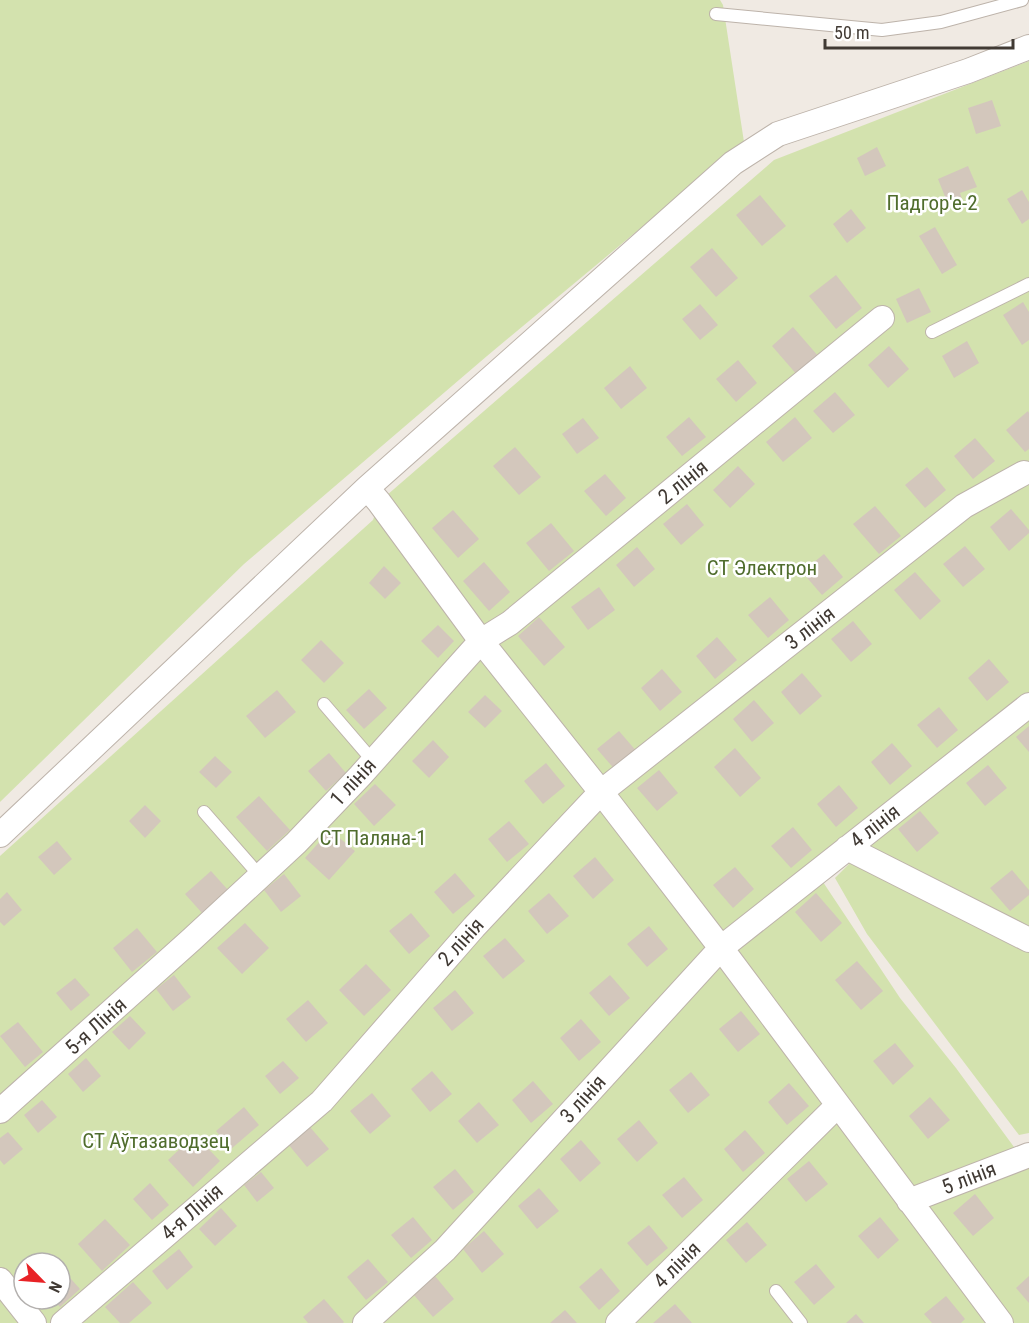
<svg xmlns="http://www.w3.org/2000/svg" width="1029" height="1323" font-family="'Roboto Condensed',sans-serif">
<rect width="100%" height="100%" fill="#f0eae3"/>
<path fill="#d3e2ae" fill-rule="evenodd" d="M0 0H720L723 5 744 142 487 356 244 564 0 802Z
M1029 61V1133L1019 1135 867 934 835 878 853 860 849 855 821 879 900 998 956 1068 1014 1147 1029 1143V1323H0V856L373 520 379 502 774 160ZM24 1263H60V1299H24Z"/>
<path fill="#d3c7bc" d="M992 100 1001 126 976 134 968 108Z
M877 147 886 166 865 176 857 158Z
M968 166 977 187 960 193 962 199 948 204 938 179Z
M1022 190 1029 202V219L1022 224 1007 199Z
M760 195 786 226 762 246 736 215Z
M851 209 866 228 847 243 833 224Z
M935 227 957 265 942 274 919 236Z
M712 248 738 278 716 297 690 267Z
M836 275 862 308 836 329 809 296Z
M919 288 931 312 907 323 896 299Z
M1023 302 1029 312V340L1022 345 1003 315Z
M700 304 718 325 700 340 682 319Z
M793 327 819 357 798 376 772 346Z
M967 341 979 363 954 378 942 356Z
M889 346 909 369 888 388 868 365Z
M738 360 757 383 736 402 716 379Z
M630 366 647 388 621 409 604 388Z
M835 392 855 415 833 433 813 411Z
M1028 411 1029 413V449L1025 452 1006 430Z
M689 417 706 437 682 456 666 437Z
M795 417 812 438 783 462 766 442Z
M583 418 599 438 577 454 562 434Z
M975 438 995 461 973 479 954 456Z
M515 447 541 477 519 495 493 466Z
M738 466 755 484 730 508 713 490Z
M927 467 946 490 925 508 905 485Z
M605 474 626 498 606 516 584 491Z
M687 504 704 525 681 545 663 524Z
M875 506 901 536 879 554 853 524Z
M1011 509 1029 530V533L1009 551 990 527Z
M453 510 479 539 458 558 432 528Z
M551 523 574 551 549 571 526 543Z
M965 546 985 569 963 587 943 564Z
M637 547 655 569 634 587 616 565Z
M824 554 843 577 822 595 802 572Z
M484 562 510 592 489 611 463 581Z
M384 566 401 583 385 599 369 583Z
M915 572 941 601 920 620 894 590Z
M599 587 615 610 588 630 571 607Z
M770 597 789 620 768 638 748 615Z
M539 617 565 647 544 666 518 636Z
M853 621 872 644 851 662 831 639Z
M438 625 454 641 438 658 421 641Z
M717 637 737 660 715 679 696 656Z
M321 640 344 663 324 683 301 660Z
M989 659 1009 682 987 701 968 678Z
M662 669 682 692 660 711 641 688Z
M802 673 822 696 800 715 781 692Z
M369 689 387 708 364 729 346 710Z
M277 690 296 712 265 738 246 716Z
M485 695 502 711 485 728 468 712Z
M754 700 774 723 752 742 733 719Z
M939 707 958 730 937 748 917 725Z
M1029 726V752L1016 737Z
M619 731 638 753 617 772 597 749Z
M433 740 449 757 429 778 412 761Z
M892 743 912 766 890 785 871 762Z
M735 748 761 778 740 797 714 767Z
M329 753 346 773 326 791 308 771Z
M215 756 232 772 216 788 199 772Z
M546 763 565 786 543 804 524 781Z
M988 765 1007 788 985 806 966 783Z
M659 770 678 793 657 811 637 788Z
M375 784 396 805 374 826 354 804Z
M839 785 858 808 836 827 817 804Z
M259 796 290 830 267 851 236 817Z
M145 805 161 821 145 838 129 821Z
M920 811 939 833 917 852 898 829Z
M509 821 529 844 507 862 488 839Z
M793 827 812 850 791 868 771 846Z
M330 830 355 851 329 880 305 858Z
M57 841 72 859 54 875 38 857Z
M595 857 614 880 593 899 573 876Z
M735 867 754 889 733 908 713 885Z
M1012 870 1029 890V895L1010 911 990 888Z
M211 871 228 890 202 913 185 894Z
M455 873 475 896 453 914 434 892Z
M284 874 301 896 281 912 264 890Z
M7 892 22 910 4 926 0 922V899Z
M549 893 569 916 547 934 528 911Z
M816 893 842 923 821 942 795 912Z
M411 913 430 936 409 954 389 931Z
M245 923 269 948 242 974 217 948Z
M649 926 668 949 647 967 627 944Z
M137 928 157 952 132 972 113 948Z
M505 938 525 961 503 979 483 956Z
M857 961 883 991 861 1010 835 980Z
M366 964 391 990 364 1016 339 990Z
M174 975 191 997 173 1011 156 989Z
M610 975 630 998 609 1016 589 993Z
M75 978 90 995 71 1011 56 993Z
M455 990 474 1013 452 1031 433 1008Z
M308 1000 328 1023 306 1042 286 1019Z
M741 1011 760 1034 738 1052 719 1029Z
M130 1016 146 1033 129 1050 112 1032Z
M581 1019 601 1042 579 1061 560 1038Z
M18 1022 43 1052 25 1067 0 1036Z
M895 1043 914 1066 893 1085 873 1061Z
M86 1058 101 1076 83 1092 68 1074Z
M283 1061 299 1078 280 1094 265 1076Z
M432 1071 452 1094 430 1112 411 1089Z
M691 1072 710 1095 688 1113 669 1090Z
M533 1081 553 1104 531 1123 512 1100Z
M789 1083 809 1106 787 1125 768 1102Z
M372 1093 391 1116 370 1134 350 1111Z
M930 1097 950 1120 928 1139 909 1116Z
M42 1100 57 1117 38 1133 24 1115Z
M479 1102 499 1125 477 1143 458 1121Z
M244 1107 259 1125 231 1149 216 1131Z
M639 1120 658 1143 637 1162 617 1139Z
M309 1126 329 1149 307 1167 288 1144Z
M745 1130 765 1153 743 1172 724 1149Z
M8 1132 23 1149 4 1165 0 1160V1138Z
M195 1135 220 1161 193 1187 168 1160Z
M581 1140 601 1163 580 1182 560 1159Z
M809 1161 828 1184 806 1202 787 1179Z
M455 1169 474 1192 453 1210 433 1187Z
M261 1172 274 1188 257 1202 244 1185Z
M684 1177 703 1200 682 1218 662 1195Z
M150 1183 169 1205 152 1220 133 1199Z
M539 1188 559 1211 537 1229 518 1206Z
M975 1194 994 1218 973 1236 953 1213Z
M221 1208 237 1226 215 1246 199 1229Z
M413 1217 432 1240 411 1258 391 1235Z
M880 1217 899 1240 878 1259 858 1236Z
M105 1219 130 1245 102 1271 78 1244Z
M747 1222 767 1245 746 1263 726 1240Z
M649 1225 668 1248 647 1266 627 1243Z
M484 1231 504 1254 482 1273 463 1249Z
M179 1249 193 1267 167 1290 152 1271Z
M368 1259 388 1282 366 1300 347 1277Z
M816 1264 835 1287 814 1305 794 1282Z
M601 1268 620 1291 599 1310 579 1287Z
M62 1269 80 1289 60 1307 53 1299H60V1270Z
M435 1276 454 1299 433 1317 413 1294Z
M1029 1276V1303L1016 1288Z
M133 1282 152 1303 129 1323H120L105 1307Z
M946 1296 965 1319 961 1323H932L924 1314Z
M324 1299 344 1322 343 1323H308L303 1317Z
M675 1304 692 1323H653Z
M565 1310 577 1323H550Z
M856 1314 864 1323H846Z"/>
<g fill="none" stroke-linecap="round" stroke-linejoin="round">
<g stroke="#bdb3aa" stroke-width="14">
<path id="service" d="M716 14 882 30 941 22 1022 0
M932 332 1029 284
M324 704 373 761
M204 812 260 876
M776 1291 801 1323"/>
</g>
<g stroke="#bdb3aa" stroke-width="26">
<path id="minor" d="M367 488 379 502 481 641 601 792 721 948 1001 1323
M0 835 367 488 733 163 778 134 968 71 1029 47
M847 848 1029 940
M0 1111 191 940 296 843 360 776 481 641 510 623 882 318
M909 1201 1029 1155
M0 1280 34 1323
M63 1323 322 1101 474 927 601 792 964 506 1024 473
M365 1323 445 1250 721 948 1029 705
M618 1323 838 1105"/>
</g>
<use href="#service" stroke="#fff" stroke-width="12"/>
<use href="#minor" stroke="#fff" stroke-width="24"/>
</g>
<g text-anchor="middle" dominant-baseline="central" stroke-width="5" stroke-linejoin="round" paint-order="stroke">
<g font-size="21" fill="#506d2d" stroke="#fff">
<text x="932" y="203">Падгор'е-2</text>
<text x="762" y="568">СТ Электрон</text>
<text x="373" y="838">СТ Паляна-1</text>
<text x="156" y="1141">СТ Аўтазаводзец</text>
</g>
<g font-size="21" fill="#413a34" stroke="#fff">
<text transform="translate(683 482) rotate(-39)">2 лінія</text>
<text transform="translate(810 628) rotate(-38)">3 лінія</text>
<text transform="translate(353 782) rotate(-47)">1 лінія</text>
<text transform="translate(875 826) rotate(-38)">4 лінія</text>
<text transform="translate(461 942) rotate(-48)">2 лінія</text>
<text transform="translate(96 1026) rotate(-42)">5-я Лінія</text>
<text transform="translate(583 1099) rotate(-48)">3 лінія</text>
<text transform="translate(969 1178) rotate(-21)">5 лінія</text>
<text transform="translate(192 1212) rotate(-41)">4-я Лінія</text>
<text transform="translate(677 1265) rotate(-45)">4 лінія</text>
</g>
</g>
<g transform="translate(42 1281) rotate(115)"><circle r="28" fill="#ffffff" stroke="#b3b0ae" stroke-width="1.5"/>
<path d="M0-4.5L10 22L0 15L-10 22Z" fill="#e82226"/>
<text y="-9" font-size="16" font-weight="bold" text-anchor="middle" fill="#413a34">N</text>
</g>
<path d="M825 39v9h188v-9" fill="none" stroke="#413a34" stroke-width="3"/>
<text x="834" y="39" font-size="18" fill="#413a34" stroke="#ffffff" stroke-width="4.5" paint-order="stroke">50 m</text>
</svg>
